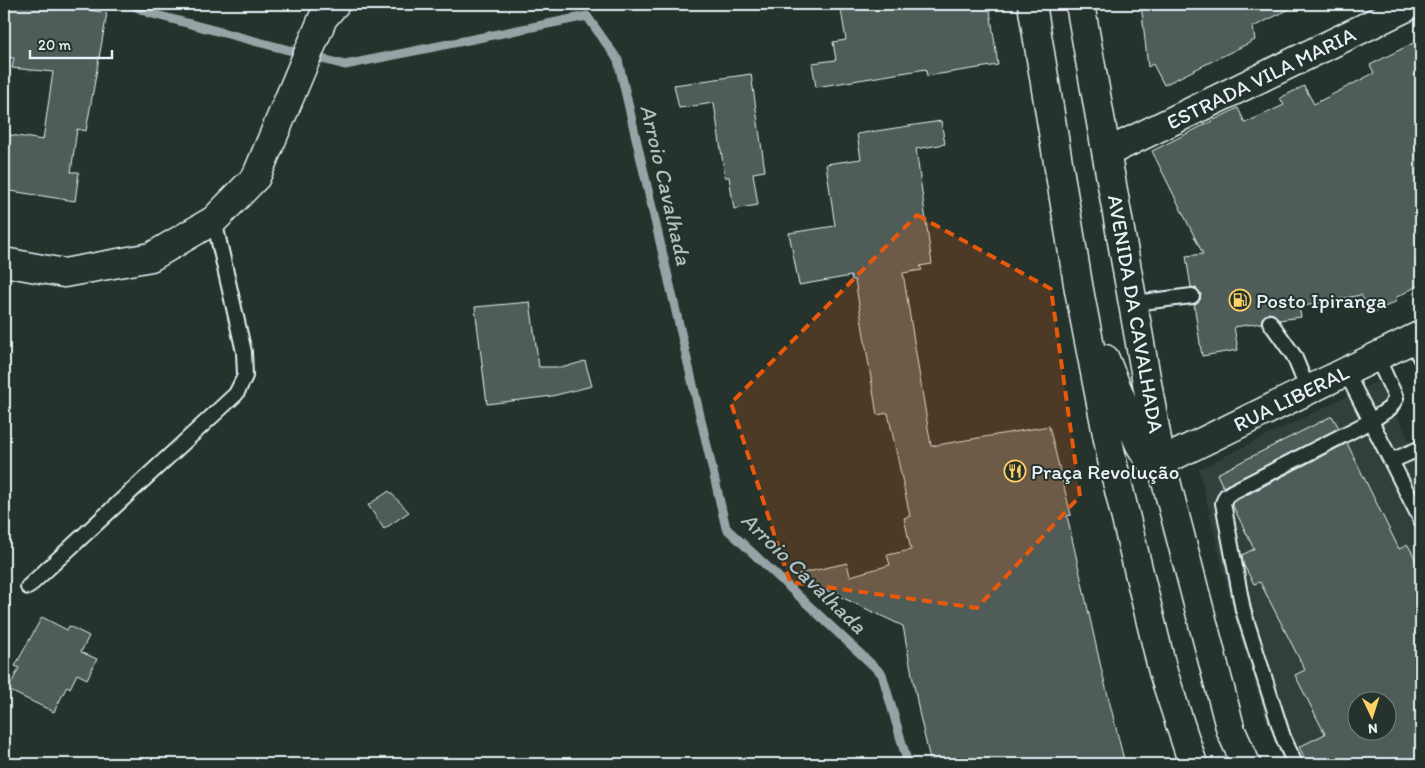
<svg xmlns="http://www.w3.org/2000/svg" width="1425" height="768" font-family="Itim,sans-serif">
<rect width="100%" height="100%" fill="#26332d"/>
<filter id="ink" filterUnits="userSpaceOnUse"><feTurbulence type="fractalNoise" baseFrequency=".02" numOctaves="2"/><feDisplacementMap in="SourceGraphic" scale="10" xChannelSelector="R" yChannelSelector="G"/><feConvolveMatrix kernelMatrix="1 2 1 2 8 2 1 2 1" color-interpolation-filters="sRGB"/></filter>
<g filter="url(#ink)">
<path fill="#333f3a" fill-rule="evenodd" d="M1380 380 1421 465V764H1284L1264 714 1234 615 1199 469ZM1358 700H1388V730H1358Z"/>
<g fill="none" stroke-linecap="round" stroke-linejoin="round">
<path stroke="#98a3a5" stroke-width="9" d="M130 4 149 13 345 65 587 16 618 60 726 528 882 674 908 764"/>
</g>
<path fill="#505c59" stroke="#e8f1f8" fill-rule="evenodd" d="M4 4H52L107 13 86 131 77 129 71 172H79L75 201 4 190V134L43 140 53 72 12 68 14 58 4 57Z
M840 4H989L998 65 927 76 926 69 816 87 812 63 836 60 833 42 846 40Z
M1141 4H1300L1253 27 1255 40 1164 85 1153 64 1148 67Z
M1421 39V284L1395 298 1397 301 1371 314 1361 295 1299 307 1301 317 1279 320 1274 314 1269 313 1262 318 1261 323 1234 327 1238 350 1202 356 1194 304 1200 300 1201 294 1196 288 1191 287 1186 256 1203 254 1152 151 1238 108 1245 123 1284 105 1280 98 1304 86 1314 104 1374 73 1370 65Z
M751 74 765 171 753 173 758 205 734 209 729 177H725L714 103 679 108 674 85Z
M941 121 945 144 916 149 932 264 920 266 922 270 903 273 931 446 1049 426 1071 515 1067 516 1102 672 1125 764H931L919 712 903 626 794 575 847 563 850 576 890 565 887 555 911 550 904 518 910 516 888 413 877 415 855 280H852L851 276 799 285 789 233 835 226 826 164 861 159 857 134Z
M530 302 539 367H565L585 361 592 386 552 396 487 404 475 307Z
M1332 416 1339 428 1223 487 1217 474Z
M1347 443 1399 549 1408 545 1421 570V764H1308L1299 747 1325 734 1295 675 1305 670 1260 582 1254 584 1243 564 1242 555 1254 549 1232 504 1233 502ZM1358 700H1388V730H1358Z
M389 491 409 512 384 529 368 505Z
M42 617 67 630 69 626 89 636 81 652 97 659 87 679 77 674 70 688 67 686 54 712 8 690 19 668 15 666Z"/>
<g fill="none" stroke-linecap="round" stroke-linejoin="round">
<g stroke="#e8f1f8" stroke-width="18">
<path id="lane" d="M1134 303 1192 296
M1270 322 1294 356 1308 390
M1411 340 1421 359
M1346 372 1421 520
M1391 461 1421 448
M28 587 236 394 245 376 244 352 214 220
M1295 764 1283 737 1243 610 1223 503 1226 496 1232 492 1371 421 1390 408 1396 398 1377 357"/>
</g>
<g stroke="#e8f1f8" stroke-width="31">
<path id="street" d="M1108 152 1413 4"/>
</g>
<g stroke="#e8f1f8" stroke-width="31">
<path id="secondary" d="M4 262 64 273 151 257 214 220 256 177 323 18 335 4
M1161 462 1421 335"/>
</g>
<g stroke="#e8f1f8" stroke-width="31">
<path id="primary" d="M1032 4 1079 290 1113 465 1163 672 1193 764
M1080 4 1161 462 1231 731 1246 764
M1105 359 1139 443 1148 458 1161 462"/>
</g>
<use href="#lane" stroke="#26332d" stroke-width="14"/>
<use href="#street" stroke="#26332d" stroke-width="28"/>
<use href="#secondary" stroke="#26332d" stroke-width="28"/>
<use href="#primary" stroke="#26332d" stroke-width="28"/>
</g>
</g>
<path fill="#e8590c" fill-opacity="0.2" stroke="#e8590c" stroke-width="4" stroke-dasharray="10 6" stroke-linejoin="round" d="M917 215 1051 289 1080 496 977 608 790 582 731 403Z"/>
<defs>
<g id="fuel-ring" transform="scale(1.125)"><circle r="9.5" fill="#26332d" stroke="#ffd166" stroke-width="1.5"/><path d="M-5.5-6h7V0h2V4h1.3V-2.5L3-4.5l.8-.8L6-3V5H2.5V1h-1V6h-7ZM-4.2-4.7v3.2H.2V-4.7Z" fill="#ffd166"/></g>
<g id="restaurant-ring" transform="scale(1.125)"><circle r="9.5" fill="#26332d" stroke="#ffd166" stroke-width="1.5"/><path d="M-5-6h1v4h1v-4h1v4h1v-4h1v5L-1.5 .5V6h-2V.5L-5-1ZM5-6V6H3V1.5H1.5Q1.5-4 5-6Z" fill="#ffd166"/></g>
</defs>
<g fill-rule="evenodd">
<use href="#fuel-ring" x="1240" y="300"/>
<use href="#restaurant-ring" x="1015" y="471"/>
</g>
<g text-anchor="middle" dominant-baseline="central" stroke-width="4" stroke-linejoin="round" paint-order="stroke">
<g font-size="21" fill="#e8f1f8" stroke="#26332d">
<text transform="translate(1261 78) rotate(-26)">ESTRADA VILA MARIA</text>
<text transform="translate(1136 314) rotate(80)">AVENIDA DA CAVALHADA</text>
<text transform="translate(1291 398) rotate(-26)">RUA LIBERAL</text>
</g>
<g font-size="21" fill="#e8f1f8" stroke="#26332d" text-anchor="start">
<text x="1256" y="300">Posto Ipiranga</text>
<text x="1031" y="471">Praça Revolução</text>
</g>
<g font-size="22" font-style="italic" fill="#b3bdc0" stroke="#26332d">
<text transform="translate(666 185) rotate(77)">Arroio Cavalhada</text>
<text transform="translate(804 573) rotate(44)">Arroio Cavalhada</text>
</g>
</g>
<rect width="1425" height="768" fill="none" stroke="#26332d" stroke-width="20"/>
<rect x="10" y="10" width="1405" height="748" fill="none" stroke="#e8f1f8" stroke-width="2" filter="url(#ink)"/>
<g transform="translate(1372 716) rotate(176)"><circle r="24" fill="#26332d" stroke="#747f7e"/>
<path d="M0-4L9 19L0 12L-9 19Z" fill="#ffd166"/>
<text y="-8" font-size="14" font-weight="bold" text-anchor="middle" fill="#e8f1f8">N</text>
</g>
<path d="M30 50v8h82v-8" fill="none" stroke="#e8f1f8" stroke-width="2.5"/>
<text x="38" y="50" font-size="15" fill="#e8f1f8" stroke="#26332d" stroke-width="4" paint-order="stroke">20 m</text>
</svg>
